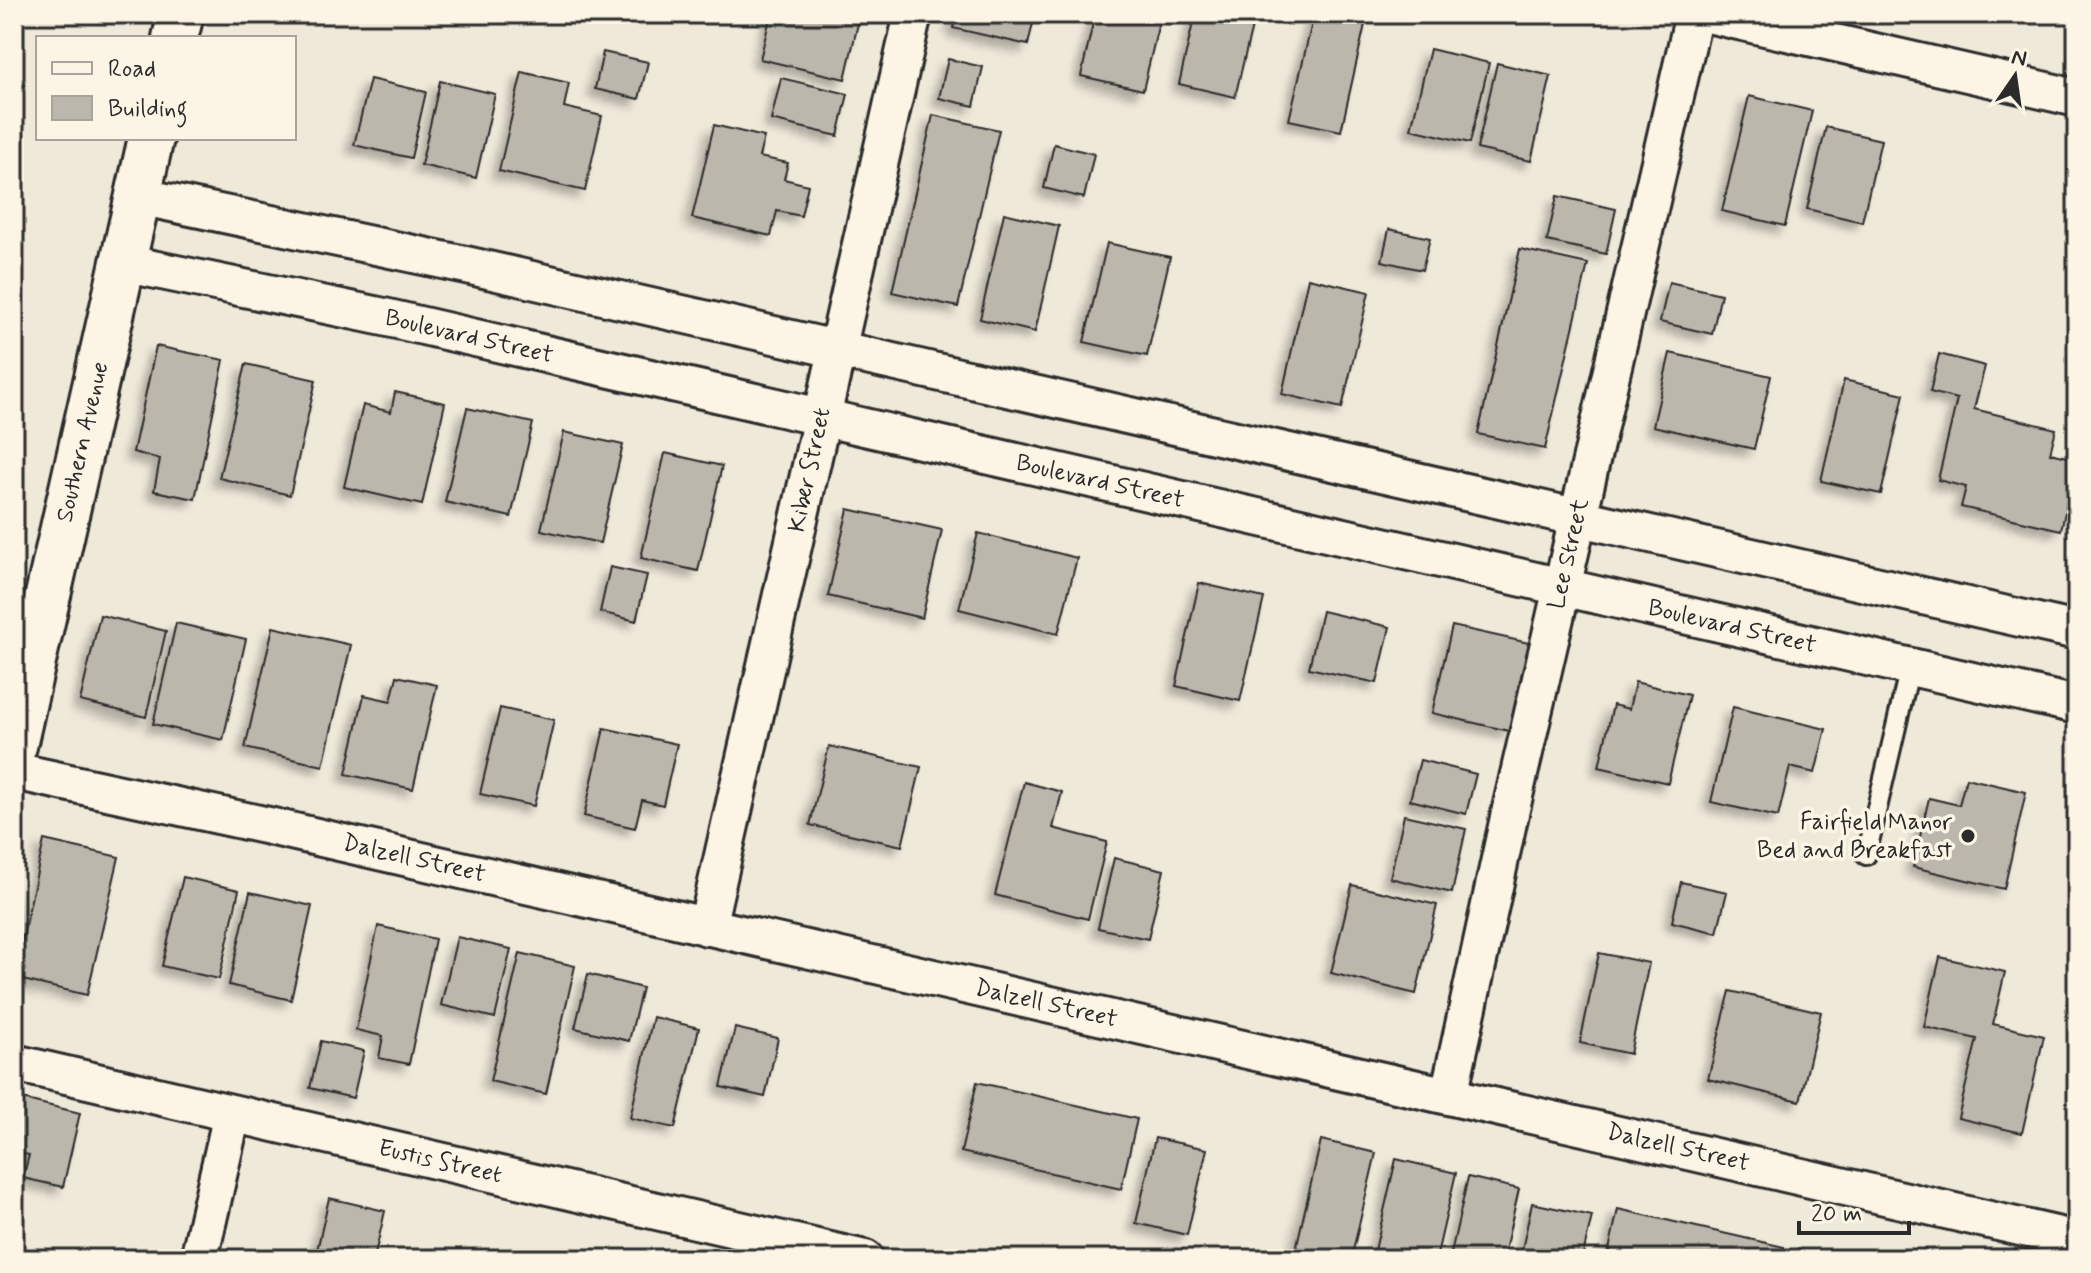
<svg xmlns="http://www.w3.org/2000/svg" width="2091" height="1273" font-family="Mynerve,sans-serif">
<defs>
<filter id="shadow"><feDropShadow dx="-7" dy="7" stdDeviation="4" flood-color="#0004"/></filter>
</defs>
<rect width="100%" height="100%" fill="#efe9da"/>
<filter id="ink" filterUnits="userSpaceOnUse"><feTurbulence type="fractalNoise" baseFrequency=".0125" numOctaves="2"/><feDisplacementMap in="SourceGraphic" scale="16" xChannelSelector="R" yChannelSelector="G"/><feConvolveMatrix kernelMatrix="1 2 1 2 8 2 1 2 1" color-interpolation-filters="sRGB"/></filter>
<g filter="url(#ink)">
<path fill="#bcb7ac" stroke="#2b2b2b" stroke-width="2" filter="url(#shadow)" d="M771 14 860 15 845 79 760 59Z
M956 14H1035L1028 45 953 28Z
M1095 14H1161L1143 90 1081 76Z
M1195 14H1255L1235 97 1179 84Z
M1314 14H1340L1366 20 1341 131 1289 120Z
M1430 49 1489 63 1470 143 1411 129Z
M603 52 648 62 639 99 595 89Z
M948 59 983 67 974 106 939 98Z
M1497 63 1551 76 1531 161 1477 149Z
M522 72 569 83 564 107 602 116 585 191 499 171Z
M781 78 848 94 838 136 771 120Z
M370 79 426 92 411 158 354 145Z
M440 81 495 94 476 178 421 165Z
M1749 96 1812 111 1785 226 1722 211Z
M933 115 999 130 958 307 892 292Z
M714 125 764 137 759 157 788 163 784 179 808 185 801 216 777 211 771 236 692 218Z
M1826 127 1881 140 1862 222 1807 209Z
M1054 144 1094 154 1084 198 1044 188Z
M1557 196 1616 209 1606 254 1547 241Z
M1004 213 1059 226 1035 332 980 319Z
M1389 229 1430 238 1422 270 1382 261Z
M1107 243 1170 257 1147 356 1084 342Z
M1520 249 1588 264 1545 449 1478 434Z
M1308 278 1369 292 1342 408 1282 394Z
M1669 282 1721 294 1712 334 1660 322Z
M156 346 224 360 195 499 154 491 160 459 133 452Z
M1670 353 1771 376 1754 449 1653 426Z
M1939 354 1985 366 1974 409 2056 429 2050 453 2077 459 2061 530 1961 507 1966 487 1938 480 1957 399 1930 392Z
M246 364 316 380 290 495 219 478Z
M1844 380 1904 394 1881 494 1821 481Z
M395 392 445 403 422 505 344 487 363 405 391 412Z
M467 408 533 423 511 517 445 502Z
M564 432 623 445 600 543 541 530Z
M665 453 722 466 698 571 641 558Z
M848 509 942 530 922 618 828 596Z
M978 533 1077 558 1058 634 959 609Z
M610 567 647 575 636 621 600 612Z
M1199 583 1264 598 1240 701 1176 686Z
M1322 611 1390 627 1377 683 1309 668Z
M100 615 166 631 146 717 80 701Z
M176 623 246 639 223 740 153 724Z
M1452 626 1529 643 1509 731 1432 713Z
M273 627 351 645 323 766 245 748Z
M397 676 437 685 413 789 346 774 364 695 391 701Z
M1635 682 1689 695 1668 783 1599 767 1613 705 1629 709Z
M1733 707 1826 729 1815 773 1790 767 1778 817 1711 802Z
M500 708 554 720 534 806 480 794Z
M604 728 677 744 663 805 642 800 635 828 584 816Z
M829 746 921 767 902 846 810 825Z
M1420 760 1476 774 1466 814 1410 800Z
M1966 778 2026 792 2004 889 1913 867 1929 798 1959 805Z
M1024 782 1062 792 1053 828 1107 842 1088 919 995 895Z
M1404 815 1466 829 1452 893 1390 878Z
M44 840 119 857 87 995 14 978Z
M1114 858 1164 870 1148 939 1098 928Z
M183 877 239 890 219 979 162 966Z
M1681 882 1727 892 1717 933 1672 922Z
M1352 885 1437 905 1416 994 1331 973Z
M250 892 312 906 291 1000 229 985Z
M378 926 435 939 409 1064 379 1058 383 1036 356 1030Z
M457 937 511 949 495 1018 441 1005Z
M520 953 575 966 546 1094 490 1081Z
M1599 953 1649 963 1630 1054 1580 1043Z
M1940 957 2005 972 1993 1024 2044 1036 2022 1133 1958 1118 1977 1039 1924 1027Z
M588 974 642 988 629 1041 575 1028Z
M1730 991 1821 1012 1800 1101 1708 1079Z
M653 1017 699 1028 675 1128 630 1118Z
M735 1028 778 1038 765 1097 721 1087Z
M321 1041 364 1051 353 1098 310 1088Z
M977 1082 1137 1119 1121 1189 961 1152Z
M14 1097 80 1113 63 1187 23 1178 29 1155 14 1152Z
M1155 1138 1207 1149 1187 1235 1136 1223Z
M1321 1140 1376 1153 1351 1259H1322L1295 1253Z
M1396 1159 1456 1173 1436 1259H1373Z
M1468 1177 1519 1189 1503 1259 1450 1258Z
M329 1198 385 1211 374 1259H315Z
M1532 1203 1592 1216 1582 1259H1520Z
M1618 1209 1784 1247 1781 1259H1607Z"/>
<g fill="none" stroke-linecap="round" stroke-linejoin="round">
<g stroke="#2b2b2b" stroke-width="24">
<path id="lane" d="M1866 855 1910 667"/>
</g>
<g stroke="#2b2b2b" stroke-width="42">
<path id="street" d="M1708 14 2077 98
M138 196 466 265 2077 631
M123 263 384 317 2077 705
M14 771 269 826 2077 1240
M707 927 913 14
M14 1063 865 1259
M1449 1095 1508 822 1694 14
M199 1259 232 1114"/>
</g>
<g stroke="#2b2b2b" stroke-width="50">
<path id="secondary" d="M175 38 181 14
M14 746 151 138"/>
</g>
<use href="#lane" stroke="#fcf5e5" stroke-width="18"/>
<use href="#street" stroke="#fcf5e5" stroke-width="36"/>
<use href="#secondary" stroke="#fcf5e5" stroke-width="44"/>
</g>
</g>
<circle fill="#2b2b2b" stroke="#fcf5e5" stroke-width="3" cx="1968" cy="836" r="8"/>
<g text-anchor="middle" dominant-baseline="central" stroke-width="7" stroke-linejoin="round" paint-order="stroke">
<g font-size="24" fill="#2b2b2b" stroke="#fcf5e5">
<text transform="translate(469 337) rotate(13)">Boulevard Street</text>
<text transform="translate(83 442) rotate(-77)">Southern Avenue</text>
<text transform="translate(810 470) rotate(-78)">Kiber Street</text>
<text transform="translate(1100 482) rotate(13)">Boulevard Street</text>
<text transform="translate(1569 554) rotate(-77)">Lee Street</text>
<text transform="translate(1732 627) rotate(13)">Boulevard Street</text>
<text transform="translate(414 859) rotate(13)">Dalzell Street</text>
<text transform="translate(1046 1004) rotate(13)">Dalzell Street</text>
<text transform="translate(1678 1148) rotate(13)">Dalzell Street</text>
<text transform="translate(440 1162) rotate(13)">Eustis Street</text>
</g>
<g font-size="24" fill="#2b2b2b" stroke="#fcf5e5" text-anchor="end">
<text x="1952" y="822">Fairfield Manor<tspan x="1952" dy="28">Bed and Breakfast</tspan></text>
</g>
</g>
<rect width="2091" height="1273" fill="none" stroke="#fcf5e5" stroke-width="48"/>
<rect x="24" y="24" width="2043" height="1225" fill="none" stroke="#2b2b2b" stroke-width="3" filter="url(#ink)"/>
<rect x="36" y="36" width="260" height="104" fill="#fcf5e5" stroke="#a8a49b" stroke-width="2"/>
<rect x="52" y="62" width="40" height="12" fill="#fcf5e5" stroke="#a8a49b" stroke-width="2"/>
<text x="108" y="76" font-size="24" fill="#2b2b2b">Road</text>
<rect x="52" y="96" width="40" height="24" fill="#bcb7ac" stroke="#a8a49b" stroke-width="2"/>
<text x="108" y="116" font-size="24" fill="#2b2b2b">Building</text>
<g transform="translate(2015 76) rotate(13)" stroke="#fcf5e5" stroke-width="6" paint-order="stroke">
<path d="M0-6L14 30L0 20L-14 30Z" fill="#2b2b2b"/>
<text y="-12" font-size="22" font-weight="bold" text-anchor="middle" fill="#2b2b2b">N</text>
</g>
<path d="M1799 1221v12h110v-12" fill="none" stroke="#2b2b2b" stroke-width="4"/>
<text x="1811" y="1221" font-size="24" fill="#2b2b2b" stroke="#fcf5e5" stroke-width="6" paint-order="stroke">20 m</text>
</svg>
